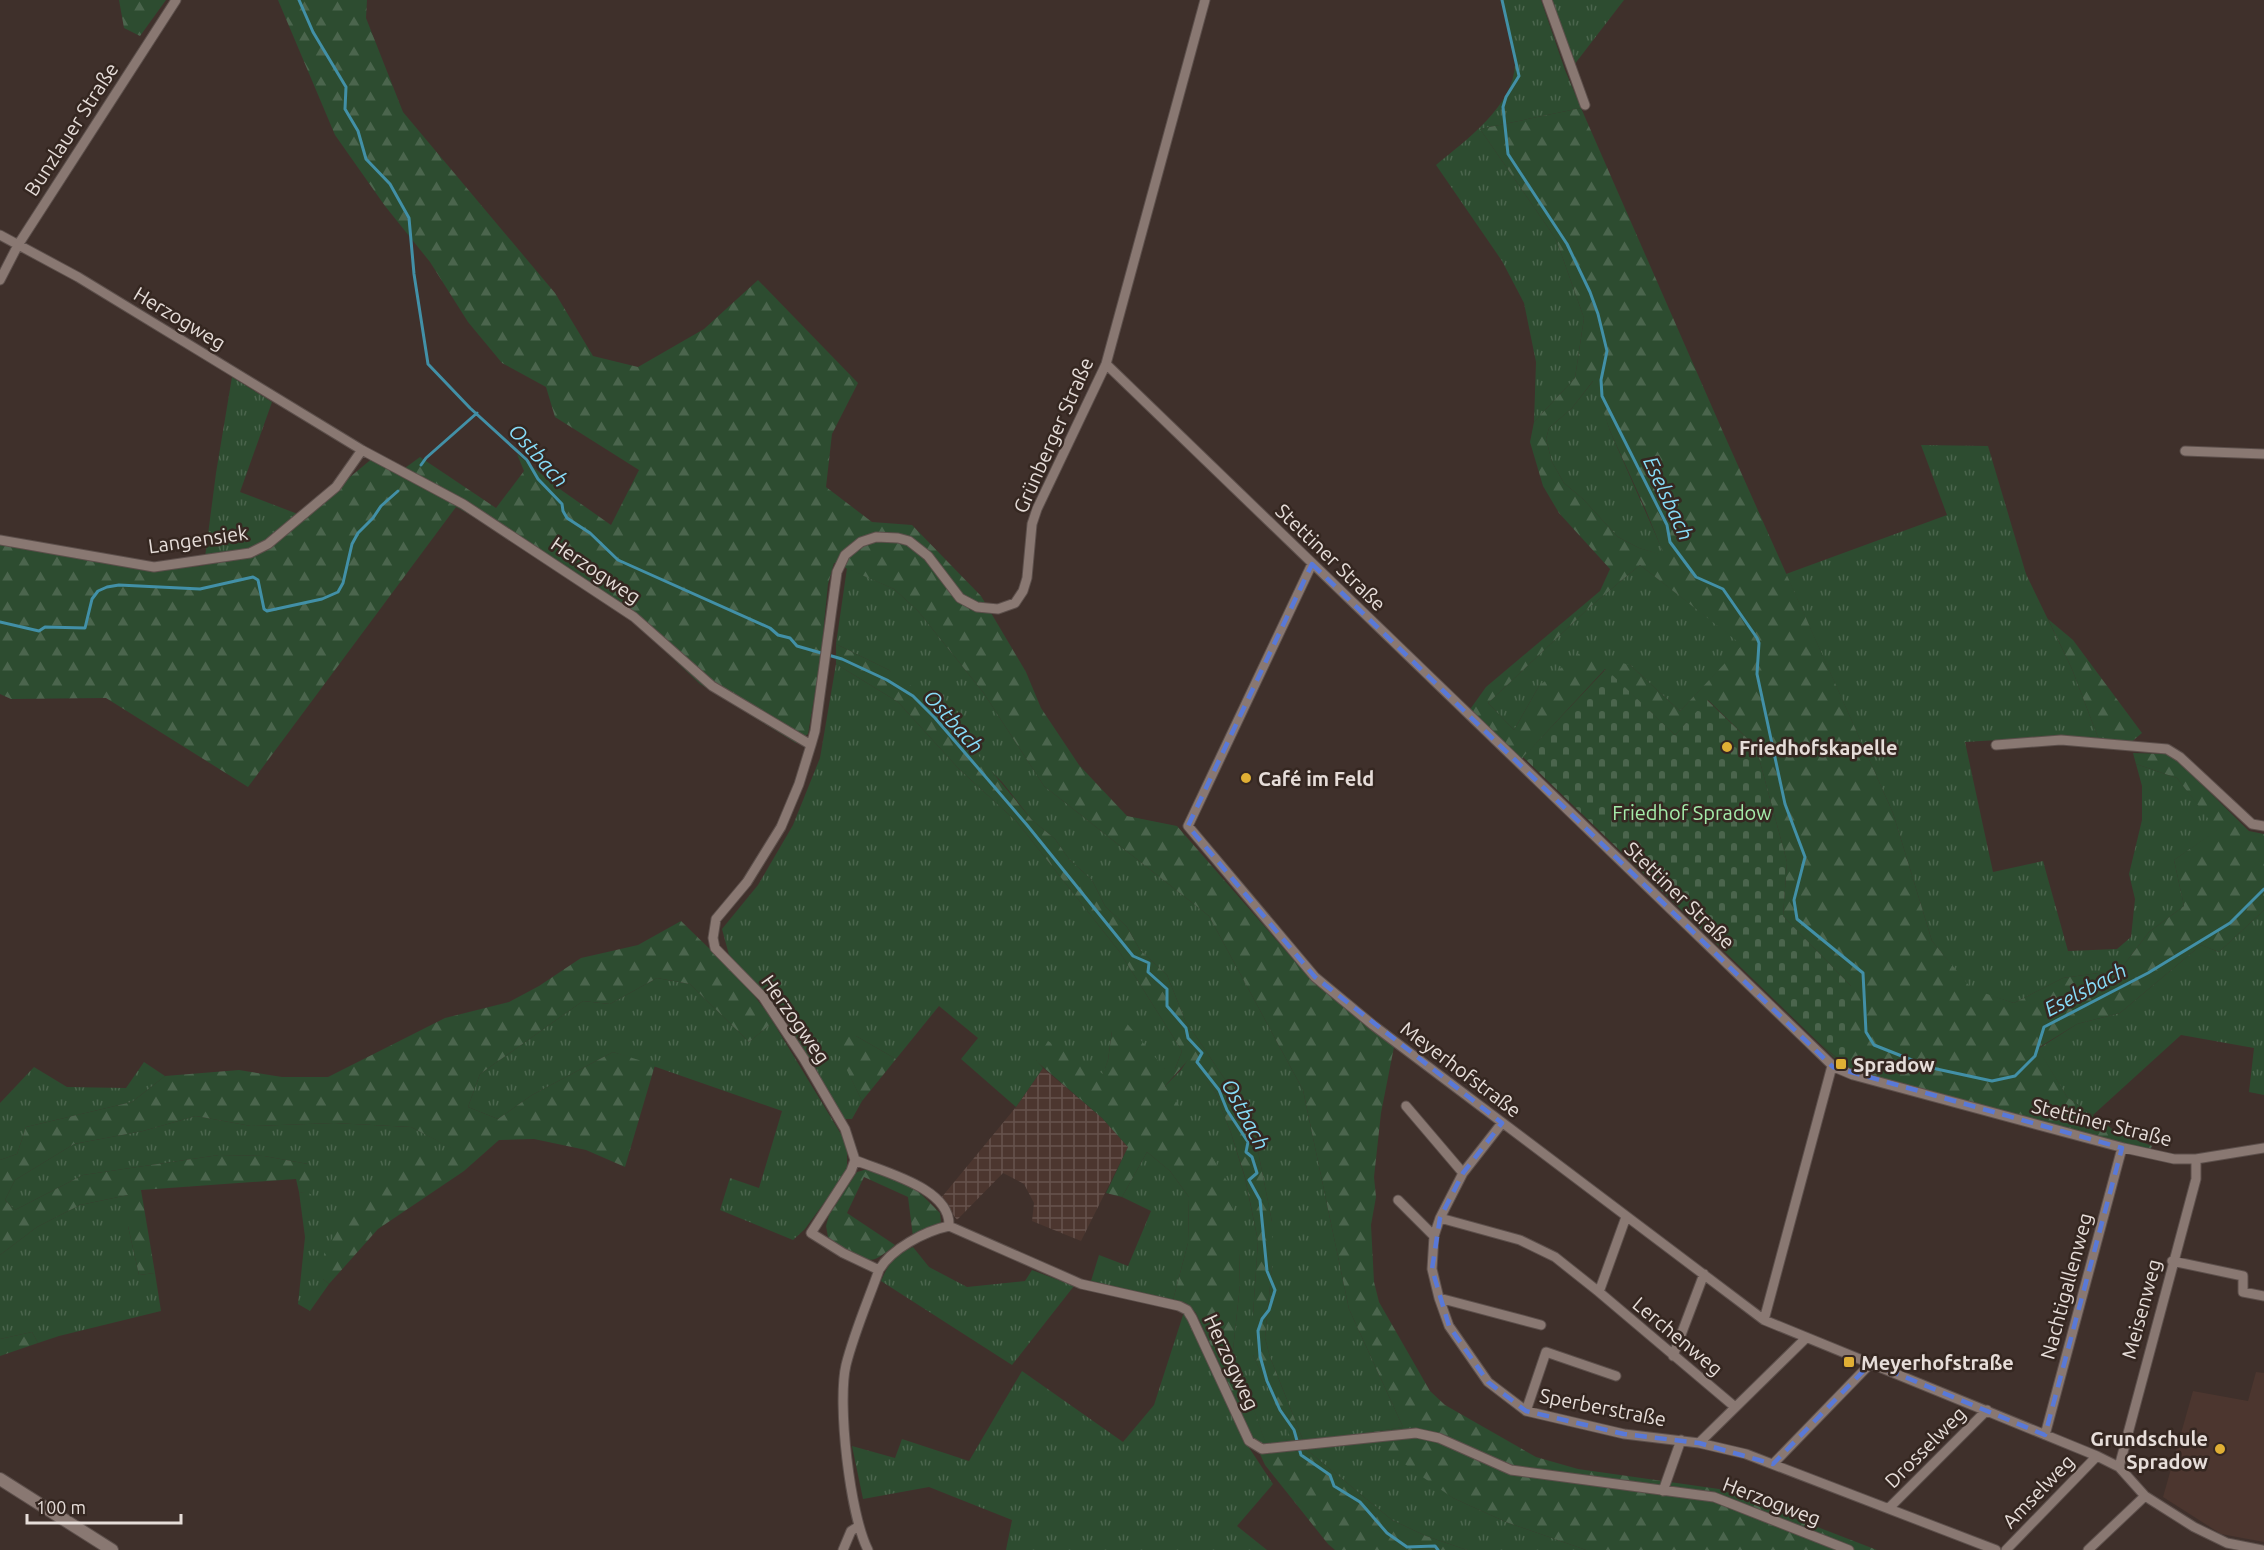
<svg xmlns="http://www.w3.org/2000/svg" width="2264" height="1550" font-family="Ubuntu,sans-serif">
<defs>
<pattern id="industrial-grid" width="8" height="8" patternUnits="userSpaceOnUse" patternTransform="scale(1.5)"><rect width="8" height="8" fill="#4c362f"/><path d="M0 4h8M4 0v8" fill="none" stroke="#66534d"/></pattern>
<pattern id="grass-tufts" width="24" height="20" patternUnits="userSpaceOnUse" patternTransform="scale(1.5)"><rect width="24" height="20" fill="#2d4c30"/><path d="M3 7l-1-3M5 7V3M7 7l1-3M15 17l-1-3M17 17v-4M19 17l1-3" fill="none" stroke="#4b654d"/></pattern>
<pattern id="forest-firs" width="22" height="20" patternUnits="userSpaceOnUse" patternTransform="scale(1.5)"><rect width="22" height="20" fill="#2d4c30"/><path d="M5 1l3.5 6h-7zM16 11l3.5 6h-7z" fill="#4b654d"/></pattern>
<pattern id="cemetery-stones" width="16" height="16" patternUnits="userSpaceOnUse" patternTransform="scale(1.5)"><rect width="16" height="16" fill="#2d4c30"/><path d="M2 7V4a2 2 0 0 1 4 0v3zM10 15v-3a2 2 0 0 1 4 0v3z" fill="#4b654d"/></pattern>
</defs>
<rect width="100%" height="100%" fill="#3f302b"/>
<path fill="url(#industrial-grid)" d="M1043 1068 1102 1118 1128 1147 1081 1241 1032 1221 1034 1203 1024 1184 1003 1173 957 1220 941 1198 1016 1107Z"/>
<path fill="#4c362f" d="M2256 1372 2264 1373V1542L2221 1534 2163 1497 2193 1391 2248 1401Z"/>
<path fill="url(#grass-tufts)" d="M1501 0H1541L1565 70 1581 108 1480 129 1556 239 1584 318 1575 378 1534 422 1536 362 1524 303 1502 261 1436 165C1465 141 1514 106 1515 64 1515 49 1505 17 1501 0Z
M1551 0H1624L1574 65Z
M232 377 272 402 240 492 303 516 259 553 204 565 216 473Z
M1594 380 1610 431 1665 556 1639 548 1618 537 1583 499 1564 483 1552 462 1546 439 1549 428 1572 408Z
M1921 445 1988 446 2026 574 2072 669 2099 740 2061 736 1965 742 1993 872 2043 861 2068 951 2117 949 2131 937 2135 899 2129 874 2142 820V786L2136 764 2177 778 2218 830 2174 860 2184 906 2149 932 2120 970 2063 978 2014 1003 1972 990 1932 941 1893 813 1786 574 1947 515Z
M1640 565 1743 645 1680 711 1630 665H1601L1539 686 1514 730 1488 703 1591 606Z
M847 568 894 589 918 611 983 692 1044 786 1209 916 1303 1090 1349 1309 1403 1427 1367 1433 1453 1498 1506 1522 1586 1550H1467L1426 1536 1392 1520 1307 1450 1270 1357 1265 1338 1272 1265V1222L1257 1146 1253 1112 1224 1078 1185 1020 1167 975 1140 950 1127 927 1105 906 1092 880 1069 859 1055 839 1032 820 1002 782 889 670 836 644Z
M836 664 898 702 959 769 1017 822 1119 951 1182 1051 1175 1069H1165L1112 1031 1108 1060 1103 1075 1036 1060 1043 1068 1016 1107 961 1059 978 1038 939 1006 896 1059 856 1036 851 1078 862 1101 852 1119H844L782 1013 729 955 722 929 758 885 793 825 820 758Z
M2264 910V1095L2249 1092 2254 1048 2181 1035 2093 1115 2067 1097 2038 1049 2077 1024 2120 1013 2201 945 2219 952Z
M657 978 690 984 749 1042 773 1022 847 1144V1171L805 1229 793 1240 720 1210 730 1178 759 1188 782 1111 613 1052 532 1095 498 1119 468 1107 480 1074 583 1001 610 1004Z
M1189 1058 1215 1092 1231 1133 1245 1178 1258 1241 1253 1315V1355L1292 1439 1265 1442 1233 1350 1240 1285 1239 1252 1165 1086 1181 1070Z
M144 1062 165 1076 132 1102 26 1127 17 1154 0 1160V1103L34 1067 67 1087 126 1088Z
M196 1116 251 1126 334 1123 411 1127 454 1149 323 1279 329 1284 310 1311 298 1304 305 1237 299 1192 311 1193 308 1164 264 1156 219 1155 83 1175 15 1210 5 1200 15 1180 74 1144 143 1131Z
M1147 1152 1170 1171 1189 1197 1188 1243 1173 1300 1091 1281 1099 1255 1128 1266 1151 1211 1122 1197Z
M128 1195V1226L139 1275 155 1273 161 1311 59 1336 38 1343 32 1332 0 1339V1255L37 1227 80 1205Z
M913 1247 929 1267 967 1287 1025 1281 1032 1270 1074 1286 1012 1365 881 1281C888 1264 896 1254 913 1247Z
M1184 1312 1246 1443 1273 1484 1237 1526 1267 1550H1006L1012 1520 929 1487 863 1499 852 1446 895 1458 902 1439 969 1461 1022 1371 1123 1442 1154 1405Z"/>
<path fill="url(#forest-firs)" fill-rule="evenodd" d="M119 0H166L140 36 124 28Z
M278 0H367L366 18 403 112 555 293 593 356 638 367 704 329 758 280 858 383 832 434 826 487 872 522 912 525 981 596 1026 672 1041 708 1079 765 1127 816 1177 826 1312 981 1394 1047 1381 1113 1374 1177 1376 1197 1371 1225 1374 1282 1379 1302 1430 1391 1445 1405 1536 1457 1578 1469 1719 1489 1877 1550H1586L1506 1522 1453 1498 1411 1469 1366 1433 1403 1427 1349 1309 1303 1090 1209 916 1044 786 983 692 918 611 894 589 834 563 828 584 820 663 808 734 796 743 700 684 631 619 487 524 456 507 248 787 106 698 11 699 0 694V544L147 571 201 566 259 553 374 457 405 468 420 457 496 508 524 471 517 454 557 487 611 525 639 470 555 417 546 387 502 363 468 322 430 262 385 206 335 135Z
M1581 108 1723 432 1893 813 1932 941 1972 989 2014 1003 2063 978 2120 970 2149 932 2184 906 2174 860 2217 830 2177 778 2136 764 2133 753 2167 754 2177 760 2249 831 2264 834V910L2219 952 2201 945 2120 1013 2077 1024 2038 1048 2067 1097 2118 1133 2152 1146 2149 1152 1863 1074 1838 1062 1818 1042 1842 1063 1851 986 1783 916 1787 862 1756 747 1708 700 1675 735 1605 669 1518 763 1466 715 1486 687 1600 591 1610 569 1559 513 1543 486 1530 442 1534 422 1575 378 1584 318 1556 239 1480 129ZM1593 381 1610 431 1645 508 1664 555 1639 548 1618 537 1583 499 1564 483 1552 462 1546 439 1549 428 1572 408ZM1640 565 1742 645 1680 711 1630 665 1611 660 1601 665 1583 650 1539 686 1514 730 1488 703 1591 606Z
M2048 619 2073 640 2142 733 2130 743 2099 740 2072 669Z
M836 644 889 670 935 703 1032 820 1055 839 1069 859 1092 880 1105 906 1127 927 1140 950 1167 975 1185 1020 1224 1078 1253 1112 1257 1146 1272 1222V1265L1265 1338 1270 1357 1307 1450 1392 1520 1426 1536 1467 1550H1335L1328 1544 1265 1465 1196 1313 1186 1303 1173 1300 1188 1243 1189 1197 1170 1171 1147 1152 1122 1197 1106 1193 1128 1147 1102 1118 1036 1061 1048 1041 1103 1074 1108 1060 1112 1031 1124 1020 1165 1069H1175L1182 1051 1119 951 1017 822 959 769 898 702 836 664ZM1189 1059 1215 1092 1231 1133 1245 1177 1258 1241 1253 1315V1355L1291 1439 1265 1441 1233 1350 1240 1285 1239 1252 1230 1186 1195 1128 1165 1086Z
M681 921C713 953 749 983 773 1022L749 1042 690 984 657 978 610 1004 583 1001 480 1074 468 1107 498 1119 532 1095 613 1052 655 1065 625 1167 586 1150 534 1139 499 1140 464 1171 378 1229 329 1284 323 1279 324 1254 340 1223 371 1186 411 1156 453 1149 411 1127 334 1123 251 1126 196 1116 143 1131 74 1144 15 1180 5 1200 15 1210 83 1175 219 1155 264 1156 308 1164 318 1178 311 1194 299 1192 296 1179 141 1190 155 1273 139 1275 128 1226V1195L80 1205 37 1227 0 1255V1160L17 1154 26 1127 132 1102 165 1076 239 1070 282 1077H328L445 1018 509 1002 539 986 581 958 638 945Z
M856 1036 896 1059 862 1101 836 1048 843 1037Z
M868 1169 915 1188 940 1213 941 1222 913 1237 908 1197 864 1177 847 1213 895 1245C889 1250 882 1256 875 1259 863 1264 837 1244 828 1237L826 1226 829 1215 857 1172Z
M32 1332 38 1343 0 1356V1339Z"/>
<path fill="url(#cemetery-stones)" d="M1606 669 1675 735 1707 700 1756 747 1787 862 1783 916 1851 986V1023L1843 1063 1818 1042 1523 757Z"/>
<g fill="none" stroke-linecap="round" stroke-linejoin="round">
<path stroke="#4290a7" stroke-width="3" d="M299 0 313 32 346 87 345 109 358 131 366 159 390 184 409 218 414 274 428 364 470 408 527 460 538 479 562 504 563 511 567 518 590 533 618 560 770 628 778 635 790 638 797 646 842 659 887 680 913 696 935 718 1027 825 1133 956 1149 963 1148 972 1167 989V1006L1186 1028 1188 1038 1202 1053 1197 1062 1219 1090 1227 1110 1248 1142 1246 1152 1252 1157 1257 1173 1249 1180 1260 1200 1267 1271 1275 1290 1269 1310 1262 1319 1258 1331 1260 1356 1267 1381 1280 1410 1294 1430 1301 1455 1330 1475 1334 1486 1360 1502 1387 1533 1407 1547 1435 1546 1438 1550
M1502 0 1519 76 1506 97 1503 107 1508 154 1567 244 1590 292 1598 314 1607 351 1601 380 1602 396 1667 525 1670 542 1696 577 1723 589 1757 638 1759 643 1757 674 1785 804 1805 857 1794 900 1797 919 1863 973 1866 1032 1874 1045 1932 1068 1992 1081 2015 1076 2035 1056 2044 1027 2148 973 2230 923 2264 889
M421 465 426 458 477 413
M0 622 39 631 45 627 85 628 92 599 98 591 107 587 119 585 200 589 253 577 258 580 264 609 267 611 322 599 338 592 343 583 352 544 358 533 373 518 381 506 398 491"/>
<g stroke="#5c4f4b" stroke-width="11">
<path id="street" d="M1547 0 1585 105
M0 235 78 277 362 450 463 504 634 617 712 686 811 745 799 784 781 827 747 882 716 919 713 938 715 948 763 997 804 1059 845 1129 855 1160C883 1172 951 1188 949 1226
M0 280 18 245 176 0
M1106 364 1834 1067 1853 1075 2124 1148 2174 1159H2196L2264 1148
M2185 451 2264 454
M0 540 154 567 250 553 268 544 336 487 362 450
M1312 564 1188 826 1315 977 1373 1025 1764 1320 2097 1456 2119 1467 2145 1496 2194 1527 2227 1543 2262 1550
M811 745 815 731 837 572 845 555 861 542 876 537 898 538 909 541 928 556 960 598 977 607 998 609 1015 603 1023 591 1027 578 1032 524 1037 509 1106 364 1205 0
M1996 745 2061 740 2167 749 2180 757 2252 824 2264 826
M1406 1106 1463 1173
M1502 1123 1463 1173 1440 1218 1434 1236 1432 1269 1439 1298 1449 1326 1488 1382 1526 1411 1624 1434 1699 1443 1746 1454 1996 1550
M855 1160 851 1171 811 1233 843 1253 879 1270
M1398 1200 1434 1236
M1440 1218 1520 1240 1555 1257 1599 1292 1735 1407
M949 1226 1081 1284 1179 1306 1187 1310 1192 1318 1249 1441 1262 1449 1416 1433 1439 1438 1511 1470 1714 1497 1849 1550
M2172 1261 2243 1276V1292L2264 1296
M1599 1292 1626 1217
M1439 1298 1541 1325
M1764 1320 1832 1066
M1673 1356 1704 1274
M1526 1411 1546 1352 1616 1376
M2045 1435 2122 1148
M1699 1443 1806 1338
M1773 1464 1871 1363
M2119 1467 2196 1179V1159
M1663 1491 1681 1440
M1889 1508 1987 1410
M843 1550 851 1531 859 1526
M868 1550C850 1515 837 1403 846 1365 854 1333 868 1301 879 1270 891 1249 925 1231 949 1226
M2006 1550 2097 1456
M2088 1550 2145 1496"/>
</g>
<g stroke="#5c4f4b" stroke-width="14">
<path id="secondary" d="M0 1479 112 1550"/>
</g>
<use href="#street" stroke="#897872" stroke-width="9"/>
<use href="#secondary" stroke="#897872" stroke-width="12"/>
</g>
<path fill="none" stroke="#5979d8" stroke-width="4.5" stroke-dasharray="12 8" stroke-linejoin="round" d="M1312 564 1833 1067 2122 1148 2045 1435 1871 1363 1773 1464 1699 1443 1624 1434 1526 1411 1488 1382 1449 1326 1432 1269 1440 1218 1463 1173 1502 1123 1315 977 1188 826Z"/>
<g fill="#e0af34" stroke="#352721" stroke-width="2">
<circle cx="1727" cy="747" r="6"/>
<circle cx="1246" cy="778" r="6"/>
<rect x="1835" y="1058" width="12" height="12" rx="3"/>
<rect x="1843" y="1356" width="12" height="12" rx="3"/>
<circle cx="2220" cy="1449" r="6"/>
</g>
<g text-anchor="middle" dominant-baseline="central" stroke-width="5" stroke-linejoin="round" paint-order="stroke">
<g font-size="20" fill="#e6ddd9" stroke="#352721">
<text transform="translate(71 129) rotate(-57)">Bunzlauer Straße</text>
<text transform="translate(180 318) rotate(31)">Herzogweg</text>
<text transform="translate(1053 435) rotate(-66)">Grünberger Straße</text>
<text transform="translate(198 539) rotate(-8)">Langensiek</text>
<text transform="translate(1331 557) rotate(44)">Stettiner Straße</text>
<text transform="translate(596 570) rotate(34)">Herzogweg</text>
<text transform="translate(1680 895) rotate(44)">Stettiner Straße</text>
<text transform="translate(796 1019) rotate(55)">Herzogweg</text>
<text transform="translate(1461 1069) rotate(37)">Meyerhofstraße</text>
<text transform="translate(2102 1122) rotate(14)">Stettiner Straße</text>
<text transform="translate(2066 1286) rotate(-75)">Nachtigallenweg</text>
<text transform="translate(2141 1309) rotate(-75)">Meisenweg</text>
<text transform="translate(1678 1336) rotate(40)">Lerchenweg</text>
<text transform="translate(1232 1362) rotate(65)">Herzogweg</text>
<text transform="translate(1603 1407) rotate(11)">Sperberstraße</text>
<text transform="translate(1925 1447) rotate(-45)">Drosselweg</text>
<text transform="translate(2038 1491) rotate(-46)">Amselweg</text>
<text transform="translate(1772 1501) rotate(21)">Herzogweg</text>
</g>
<g font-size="20" font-weight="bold" fill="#e6ddd9" stroke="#352721" text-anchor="start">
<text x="1739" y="747">Friedhofskapelle</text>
<text x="1258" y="778">Café im Feld</text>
<text x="1853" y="1064">Spradow</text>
<text x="1861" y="1362">Meyerhofstraße</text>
<text x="2208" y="1438" text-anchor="end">Grundschule<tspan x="2208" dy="23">Spradow</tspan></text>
</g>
<g font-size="20" fill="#a5ecaa" stroke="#352721">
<text x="1692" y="812">Friedhof Spradow</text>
</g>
<g font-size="21" font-style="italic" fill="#87dcf8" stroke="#352721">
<text transform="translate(539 455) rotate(48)">Ostbach</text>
<text transform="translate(1669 498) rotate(65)">Eselsbach</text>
<text transform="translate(954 721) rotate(48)">Ostbach</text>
<text transform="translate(2085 989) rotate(-28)">Eselsbach</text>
<text transform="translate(1246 1114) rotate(62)">Ostbach</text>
</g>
</g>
<path d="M27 1514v9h154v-9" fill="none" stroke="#e6ddd9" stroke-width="3"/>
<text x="36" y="1514" font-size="18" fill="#e6ddd9" stroke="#352721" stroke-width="4.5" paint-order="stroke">100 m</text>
</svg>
